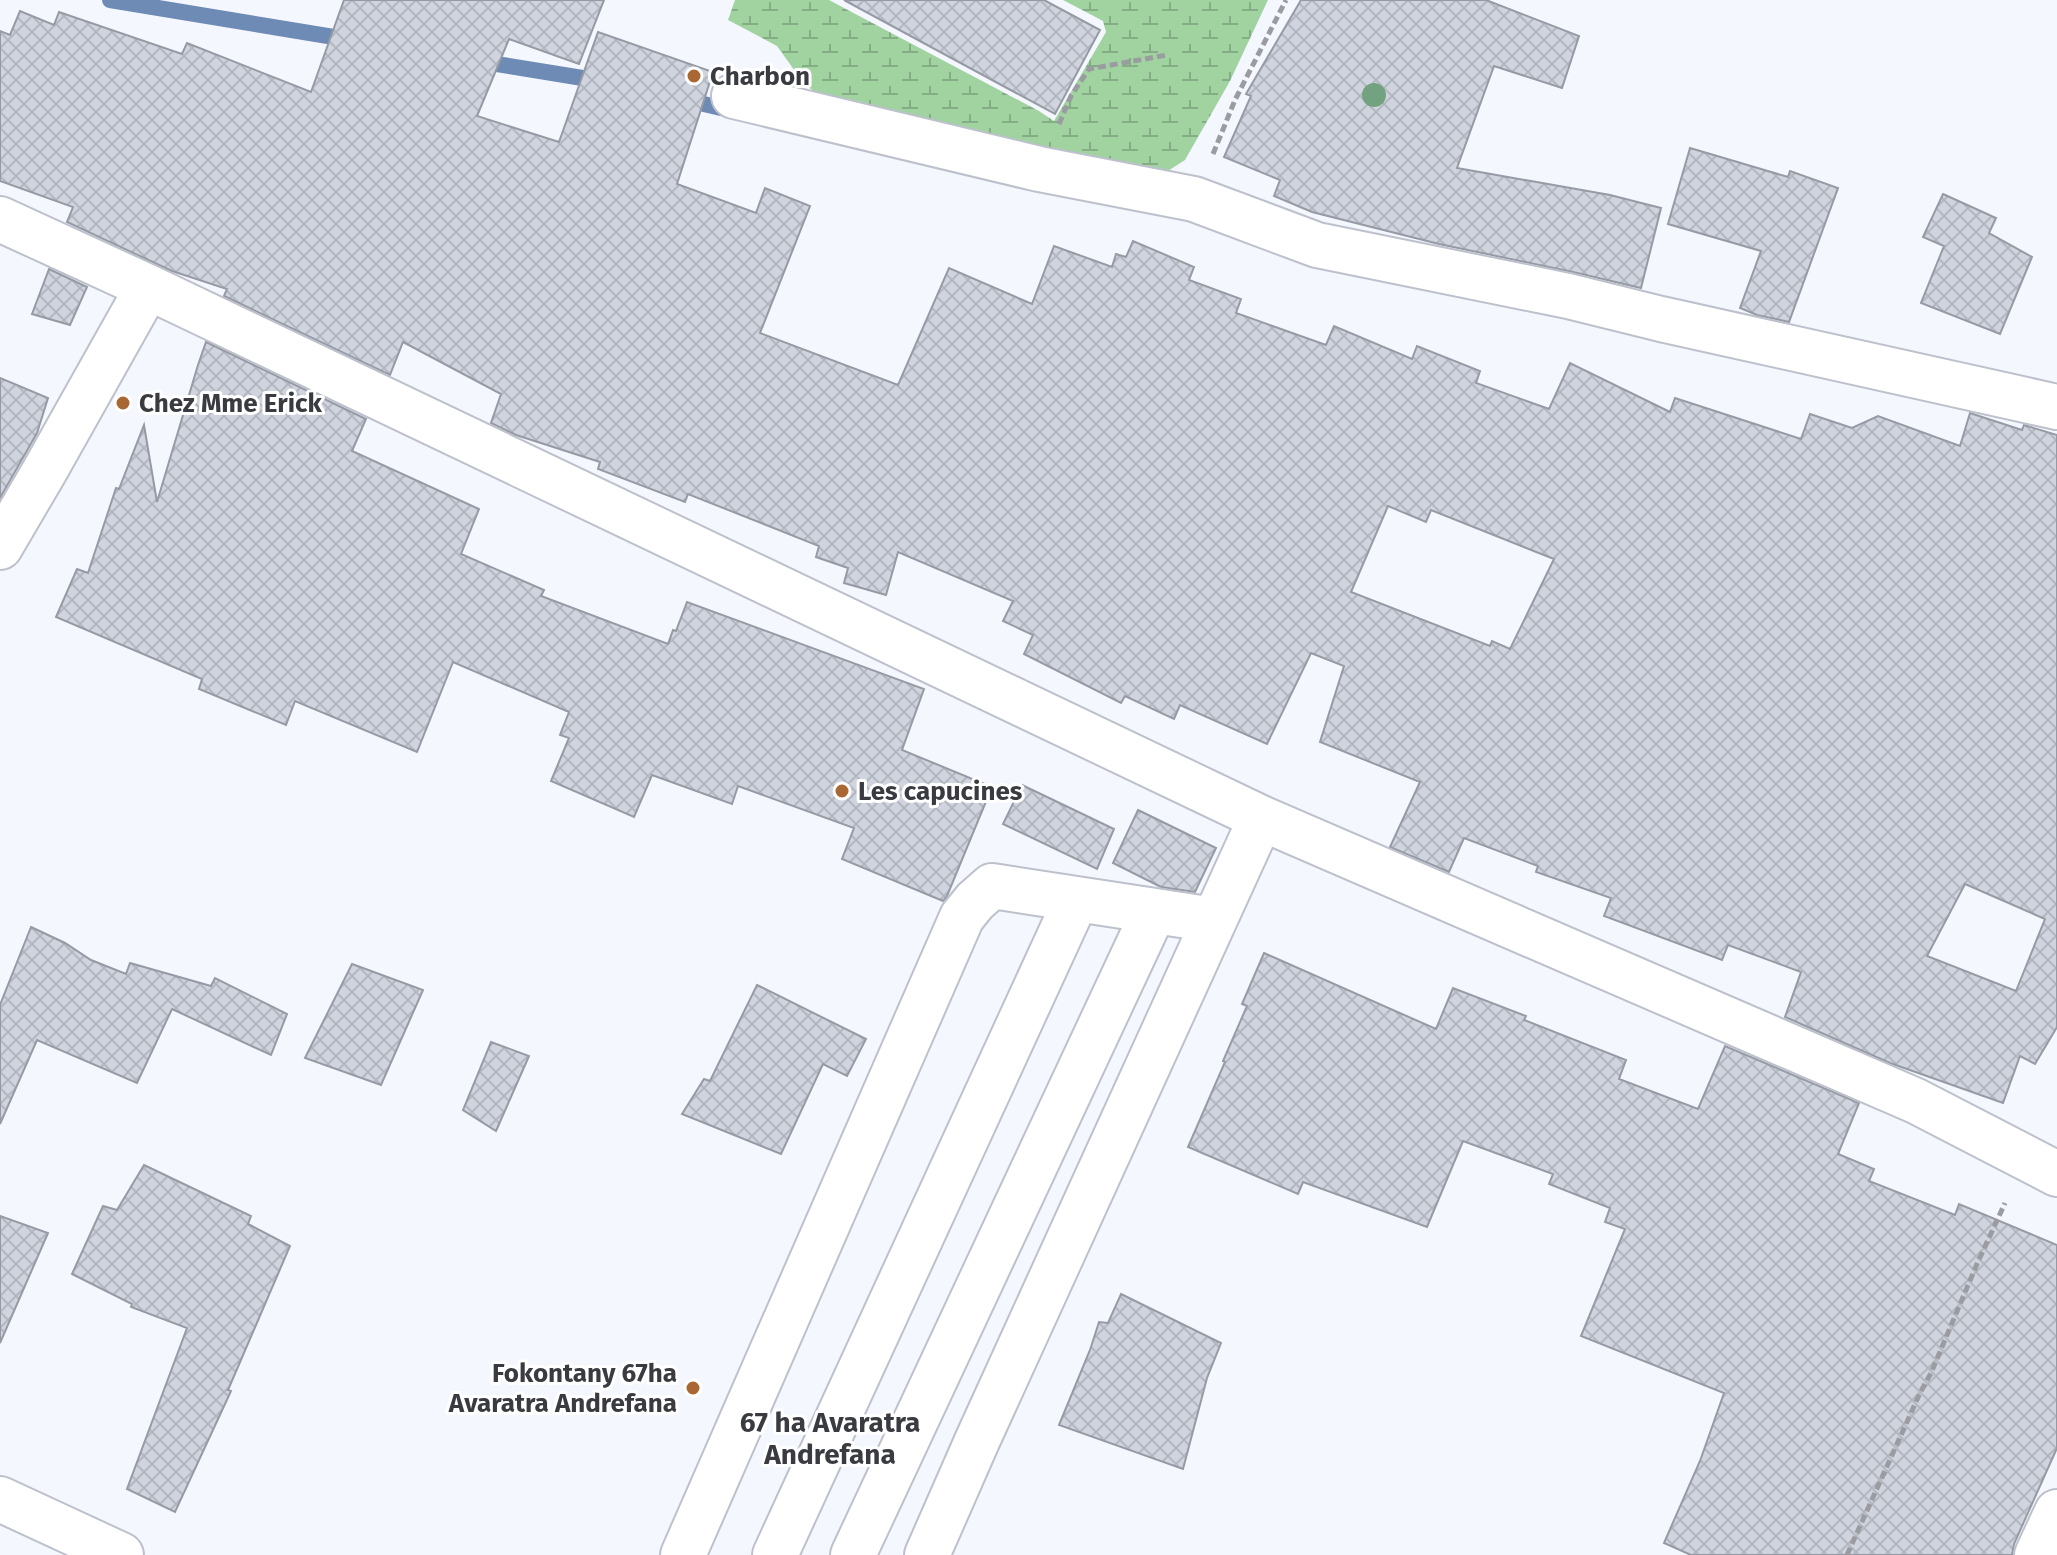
<svg xmlns="http://www.w3.org/2000/svg" width="2057" height="1555" font-family="'Fira Sans',sans-serif">
<defs>
<pattern id="wetland-marsh" width="20" height="14" patternUnits="userSpaceOnUse" patternTransform="scale(2)"><rect width="20" height="14" fill="#a1d3a1"/><path d="M1 5h8M5 5V1M11 12h8M15 12V8" fill="none" stroke="#84ac85"/></pattern>
<pattern id="building-cross-hatch" width="8" height="8" patternUnits="userSpaceOnUse" patternTransform="scale(2)"><rect width="8" height="8" fill="#d0d4df"/><path d="M0 0l8 8M0 8l8-8" fill="none" stroke="#b3b7c0"/></pattern>
</defs>
<rect width="100%" height="100%" fill="#f5f7fe"/>
<path fill="url(#wetland-marsh)" d="M735 0H829L1039 111 1054 121 1106 32 1103 21 1063 0H1268L1230 81 1185 160 1160 176 835 110 802 81 777 46 728 20Z"/>
<g fill="none" stroke-linecap="round" stroke-linejoin="round">
<path stroke="#6d8bb5" stroke-width="16" d="M110 0 352 40
M478 61 601 81
M682 99 734 111"/>
</g>
<path fill="url(#building-cross-hatch)" stroke="#969aa4" stroke-width="2" fill-rule="evenodd" d="M344 0H604L579 64 509 39 477 116 559 142 598 32 713 72 677 184 756 213 765 188 810 206 760 333 898 385 949 268 1032 304 1054 246 1112 267 1116 254 1126 257 1133 241 1194 267 1189 280 1241 299 1236 313 1326 345 1334 326 1412 359 1417 346 1480 371 1476 383 1549 409 1570 363 1670 412 1675 398 1801 439 1810 414 1852 428 1878 416 1960 446 1970 413 2022 430 2024 425 2057 435V1027L2035 1064 2020 1056 2003 1103 1890 1063 1785 1017 1801 972 1728 945 1722 960 1604 916 1611 898 1536 872 1538 866 1464 838 1449 872 1390 847 1420 782 1320 742 1344 666 1311 653 1267 744 1180 705 1174 719 1125 696 1121 703 1024 654 1033 635 1003 621 1013 601 898 552 886 595 844 583 848 568 816 557 819 546 688 494 685 502 598 469 600 462 516 435 491 423 501 394 403 342 390 375 224 296 227 289 172 271 67 222 73 207 0 181V31L10 35 20 11 54 25 59 12 182 54 187 43 311 92ZM1388 506 1426 522 1431 510 1554 559 1510 649 1492 641 1490 646 1351 592ZM1965 884 2045 919 2016 991 1927 956Z
M844 0H1044L1100 30 1055 114Z
M1301 0H1486L1579 36 1562 88 1494 66 1457 168 1610 195 1661 208 1641 288 1573 272 1439 244 1312 212 1274 196 1280 180 1224 157 1251 96 1246 94Z
M1690 148 1788 177 1790 171 1838 188 1789 322 1757 315 1740 308 1761 251 1668 224Z
M1943 194 1996 218 1989 233 2032 257 2000 334 1921 303 1944 246 1923 237Z
M49 269 87 287 70 325 32 314Z
M206 342 366 419 352 451 479 509 461 554 544 590 541 596 668 644 673 630 676 631 687 602 924 689 902 750 992 787 947 896 943 901 842 859 854 828 738 786 732 804 652 775 634 817 551 781 569 738 560 735 569 712 453 662 417 752 295 701 286 725 199 689 202 679 56 617 77 569 88 573 116 488 119 489 144 425 157 502 198 365Z
M0 378 48 398 37 433 0 498Z
M1022 785 1114 829 1097 869 1003 824Z
M1138 810 1216 848 1195 892 1161 887 1113 863Z
M31 927 65 943 91 960 126 974 130 963 211 986 215 978 287 1014 271 1055 172 1009 137 1083 37 1040 0 1124V1005Z
M1264 953 1436 1029 1453 988 1526 1016 1524 1020 1626 1060 1619 1079 1698 1109 1725 1046 1859 1103 1838 1154 1874 1169 1869 1181 1955 1215 1959 1204 2057 1245V1448L2014 1544 2012 1555H1691L1664 1543 1700 1461 1724 1393 1581 1336 1625 1229 1605 1222 1610 1208 1549 1184 1553 1174 1463 1141 1427 1227 1303 1182 1298 1194 1188 1147 1225 1062 1223 1061 1247 1006 1242 1004Z
M352 964 423 990 381 1085 305 1058Z
M757 985 866 1039 847 1076 823 1064 781 1154 682 1114 704 1079 710 1081Z
M491 1042 529 1056 496 1131 463 1110Z
M144 1165 251 1216 248 1224 290 1246 228 1390 231 1391 175 1512 127 1489 187 1328 131 1307 132 1304 72 1274 103 1206 117 1210Z
M0 1216 48 1233 0 1343Z
M1121 1294 1221 1343 1207 1378 1183 1469 1059 1425 1090 1350 1099 1322 1108 1323Z"/>
<g fill="none" stroke-linecap="round" stroke-linejoin="round">
<g stroke="#bdc1cc" stroke-width="48">
<path id="minor" d="M734 96 1039 169 1194 199 1317 245 1568 296 1661 319 2057 407
M0 219 148 287 1261 818 1916 1101 2057 1174
M0 547 44 472 148 287
M0 1499 121 1555
M683 1555 962 917 975 901 992 886 1214 920
M775 1555 1076 900
M853 1555 1154 911
M927 1555 977 1441 1261 818
M2037 1555 2057 1512"/>
</g>
<path stroke="#9b9ca2" stroke-width="5" stroke-dasharray="8 4" stroke-linecap="butt" d="M1059 124 1071 96 1089 69 1167 55
M1213 154 1235 100 1286 0
M1847 1555 1920 1393 1931 1373 1977 1264 2005 1203"/>
<use href="#minor" stroke="#fff" stroke-width="44"/>
</g>
<circle fill="#72a27f" cx="1374" cy="95" r="12"/>
<g fill="#a96733" stroke="#fff" stroke-width="3">
<circle cx="694" cy="76" r="8"/>
<circle cx="123" cy="403" r="8"/>
<circle cx="842" cy="791" r="8"/>
<circle cx="693" cy="1388" r="8"/>
</g>
<g text-anchor="middle" dominant-baseline="central" stroke-width="6" stroke-linejoin="round" paint-order="stroke">
<g font-size="26" font-weight="bold" fill="#3a3b40" stroke="#fff" text-anchor="start">
<text x="710" y="76">Charbon</text>
<text x="139" y="403">Chez Mme Erick</text>
<text x="858" y="791">Les capucines</text>
<text x="677" y="1373" text-anchor="end">Fokontany 67ha<tspan x="677" dy="30">Avaratra Andrefana</tspan></text>
</g>
<g font-size="28" font-weight="bold" fill="#3a3b40" stroke="#fff">
<text x="830" y="1422">67 ha Avaratra<tspan x="830" dy="32">Andrefana</tspan></text>
</g>
</g>
</svg>
